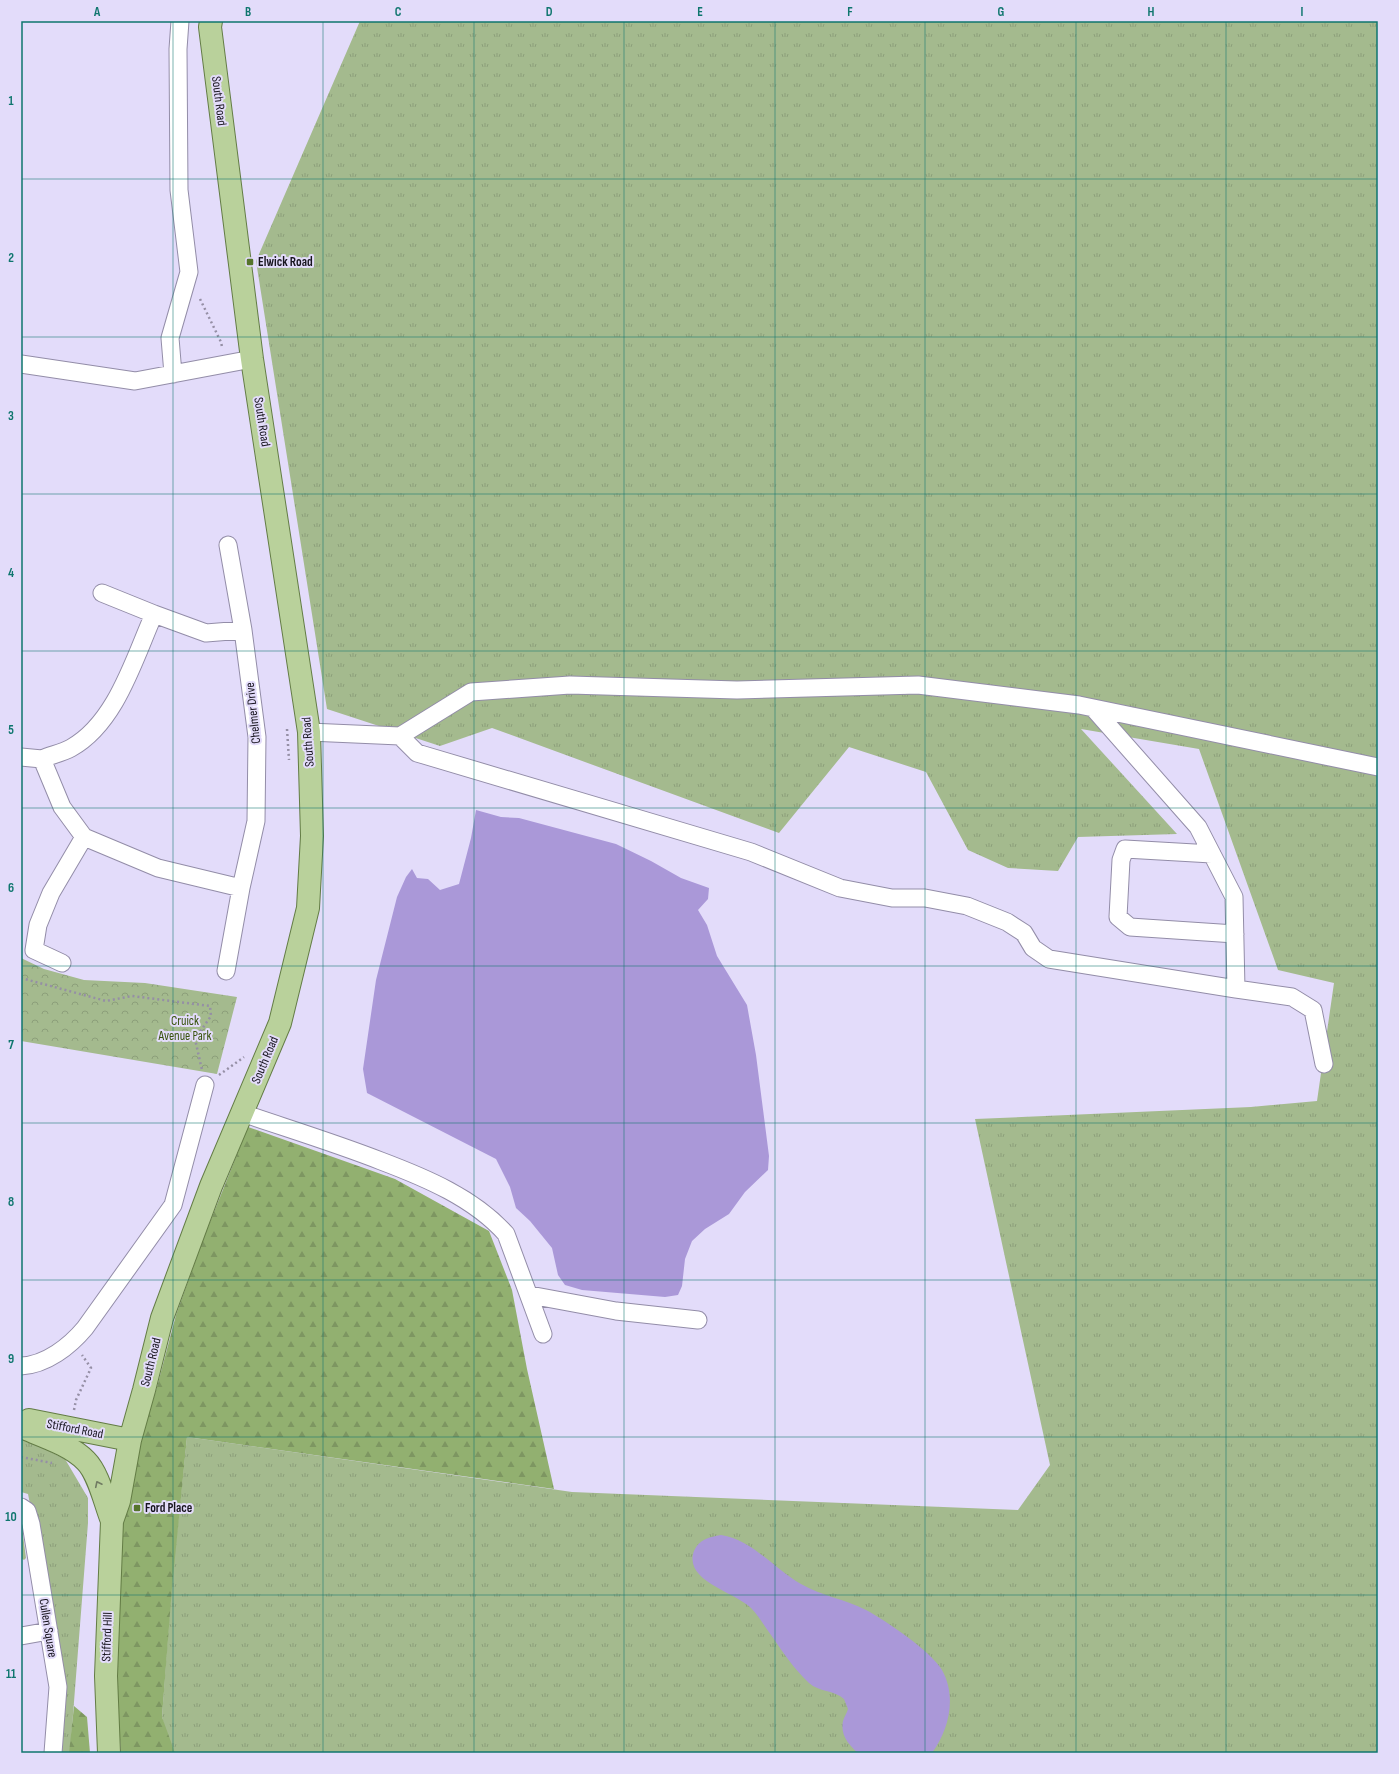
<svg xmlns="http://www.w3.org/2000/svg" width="1399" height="1774" font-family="'Sofia Sans Condensed',sans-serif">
<defs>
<pattern id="grass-tufts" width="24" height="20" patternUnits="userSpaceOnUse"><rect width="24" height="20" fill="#a4ba8e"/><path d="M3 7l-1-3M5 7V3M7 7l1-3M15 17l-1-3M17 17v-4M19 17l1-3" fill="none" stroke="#8c9f7a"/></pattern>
<pattern id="forest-firs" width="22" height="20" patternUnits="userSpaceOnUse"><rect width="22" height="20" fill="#92b070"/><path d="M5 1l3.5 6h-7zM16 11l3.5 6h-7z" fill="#7d9661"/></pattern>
<pattern id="park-crowns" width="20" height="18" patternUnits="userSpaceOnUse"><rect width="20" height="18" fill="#a4ba8e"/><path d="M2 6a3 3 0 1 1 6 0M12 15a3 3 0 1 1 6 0" fill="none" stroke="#8c9f7a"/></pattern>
</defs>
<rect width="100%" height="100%" fill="#e3dcfa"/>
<path fill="url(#grass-tufts)" d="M360 21H1378V1753H171L162 1717 172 1579 187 1437 572 1492 1018 1510 1050 1465 975 1119 1251 1107 1317 1101 1334 983 1278 970 1199 749 1081 729 1177 834 1078 837 1058 871 1008 868 968 850 926 772 849 747 779 833 492 728 440 746 327 709 256 261Z
M21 1437 65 1459 88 1498V1523L70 1753H58L62 1667 28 1494 21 1492Z
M21 1520 26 1558 24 1560 21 1558Z"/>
<path fill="url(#forest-firs)" d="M248 1127 395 1179 489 1231 512 1290 527 1369 554 1489 187 1437 172 1588 162 1717 175 1753H121L118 1712 117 1634 123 1523 138 1449 157 1387 176 1315 204 1237Z
M74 1706 87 1717 90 1753H69Z"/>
<path fill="url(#park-crowns)" d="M21 958 44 969 84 980 145 983 237 997 217 1074 21 1041Z"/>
<path fill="#aa98d8" d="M476 810 501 817 519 818 616 844 651 861 681 878 709 888 708 899 698 910 707 925 717 956 747 1005 756 1055 769 1156 768 1170 745 1192 729 1214 705 1229 692 1241 685 1259 682 1286 678 1295 665 1297 582 1290 565 1285 558 1275 552 1248 530 1221 516 1208 510 1187 496 1159 367 1093 363 1069 376 980 397 897 406 877 412 869 417 878 428 879 440 890 459 884 471 838Z
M721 1535C753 1540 774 1569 801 1584 821 1596 845 1599 866 1610 885 1620 932 1652 942 1670 957 1697 949 1730 932 1753H858C849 1745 840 1735 843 1721 844 1717 847 1713 848 1709L844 1699C834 1690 819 1692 809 1683 794 1669 782 1651 771 1635 764 1626 759 1616 751 1608 735 1592 683 1581 694 1551 699 1539 710 1537 721 1535Z"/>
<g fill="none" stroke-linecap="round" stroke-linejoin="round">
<g stroke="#938da8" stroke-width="19">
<path id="minor" d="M21 364 135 381 252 359
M173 374 170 338 189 272 179 190 178 49 180 21
M154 614 206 633 243 630
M1093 708 1198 827 1234 897 1236 989 1292 997 1313 1010 1324 1064
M309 732 400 736 471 692 570 685 737 690 918 685 1079 705 1378 767
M400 736 417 753 751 852 840 888 892 898H925L967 906 1007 922 1024 933 1033 948 1049 959 1236 989
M21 757 42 759 62 807 84 837 158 868 241 888 256 821 257 737 243 630 228 545
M42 759C51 755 62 753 71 748 116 723 134 659 154 614L102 593
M1212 854 1125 849 1121 860 1118 917 1130 927 1235 934
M62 963 34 950 38 925 51 893 84 837
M226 971 241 888
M242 1113C289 1129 335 1143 381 1161 426 1178 474 1198 506 1234L543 1334
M530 1295 616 1311 698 1320
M21 1366C46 1365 70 1346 85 1328L173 1205 205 1085
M21 1507 27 1511 31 1524 58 1687 53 1753
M21 1636 49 1631"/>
</g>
<g stroke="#637c45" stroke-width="24">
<path id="major" d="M29 1420 130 1440
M21 1427C42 1436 71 1445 86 1461 99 1474 105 1504 112 1521
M109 1753 106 1676 112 1521 119 1501 130 1440 144 1390 162 1318 211 1186 280 1023 308 908 312 836 309 732 252 359 210 27 211 21"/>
</g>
<path stroke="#958fa5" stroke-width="2.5" stroke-dasharray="2 3" stroke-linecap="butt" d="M200 299 221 342 222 347
M287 729 289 760
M21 978 106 1001 132 996 210 1006 211 1016 195 1039 202 1070
M219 1075 244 1057
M74 1410 76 1400 91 1368 82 1355
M21 1457 52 1463"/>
<use href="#minor" stroke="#fff" stroke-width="17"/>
<use href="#major" stroke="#b9d19b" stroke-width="22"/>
</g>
<defs><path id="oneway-chevron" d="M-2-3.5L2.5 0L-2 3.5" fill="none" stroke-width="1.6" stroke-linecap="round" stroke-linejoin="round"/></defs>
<use stroke="#717c63" href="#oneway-chevron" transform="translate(98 1484) rotate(-116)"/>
<path fill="none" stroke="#0f766e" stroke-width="1" stroke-opacity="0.55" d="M173 21V1753M323 21V1753M474 21V1753M624 21V1753M775 21V1753M925 21V1753M1076 21V1753M1226 21V1753M21 179H1378M21 337H1378M21 494H1378M21 651H1378M21 808H1378M21 966H1378M21 1123H1378M21 1280H1378M21 1437H1378M21 1595H1378"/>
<g fill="#55742b" stroke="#e3dcfa" stroke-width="1.5">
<rect x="246" y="258" width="8" height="8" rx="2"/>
<rect x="133" y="1504" width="8" height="8" rx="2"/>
</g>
<g text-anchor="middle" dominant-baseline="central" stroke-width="4" stroke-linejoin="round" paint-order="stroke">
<g font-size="13" fill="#18151f" stroke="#e3dcfa">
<text transform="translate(219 101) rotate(83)">South Road</text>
<text transform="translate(262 422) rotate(81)">South Road</text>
<text transform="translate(253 713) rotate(-96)">Chelmer Drive</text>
<text transform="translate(308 742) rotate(-94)">South Road</text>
<text transform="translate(265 1060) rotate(-67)">South Road</text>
<text transform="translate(151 1362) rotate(-76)">South Road</text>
<text transform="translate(75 1429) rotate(11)">Stifford Road</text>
<text transform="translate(48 1628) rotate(81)">Cullen Square</text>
<text transform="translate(107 1637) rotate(-88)">Stifford Hill</text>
</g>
<g font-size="13" font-weight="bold" fill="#18151f" stroke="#e3dcfa" text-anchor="start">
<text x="258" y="262">Elwick Road</text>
<text x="145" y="1508">Ford Place</text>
</g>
<g font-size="13" fill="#37520b" stroke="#e3dcfa">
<text x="185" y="1021">Cruick<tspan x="185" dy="15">Avenue Park</tspan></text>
</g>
</g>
<rect width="1399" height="1774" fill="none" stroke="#e3dcfa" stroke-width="44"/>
<rect x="22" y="22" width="1355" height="1730" fill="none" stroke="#0f766e" stroke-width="1.5"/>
<g font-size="13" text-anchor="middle" font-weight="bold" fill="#0f766e">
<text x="97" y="16">A</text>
<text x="248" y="16">B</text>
<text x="398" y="16">C</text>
<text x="549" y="16">D</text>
<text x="700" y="16">E</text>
<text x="850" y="16">F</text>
<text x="1001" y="16">G</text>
<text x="1151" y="16">H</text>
<text x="1302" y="16">I</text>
<text x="11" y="105">1</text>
<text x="11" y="262">2</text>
<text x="11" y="420">3</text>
<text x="11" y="577">4</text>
<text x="11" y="734">5</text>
<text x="11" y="892">6</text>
<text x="11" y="1049">7</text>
<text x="11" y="1206">8</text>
<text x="11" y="1363">9</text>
<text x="11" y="1521">10</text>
<text x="11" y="1678">11</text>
</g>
</svg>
